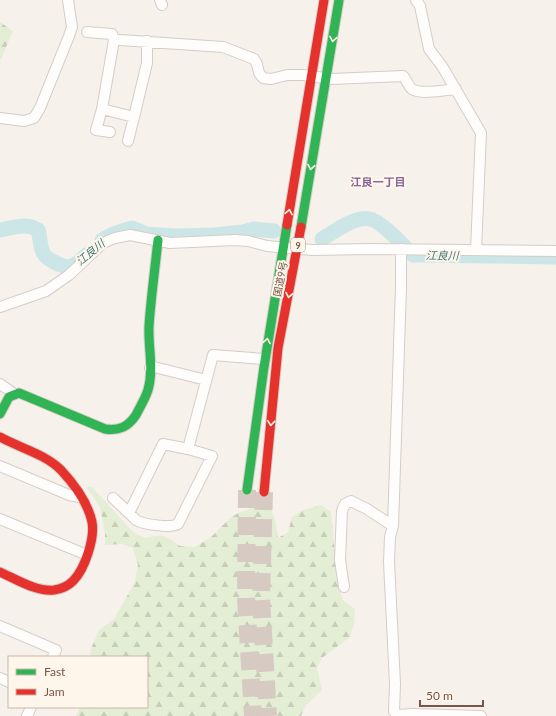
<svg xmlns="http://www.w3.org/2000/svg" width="556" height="716" font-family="Lato,'Noto Sans JP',sans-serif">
<defs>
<pattern id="forest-firs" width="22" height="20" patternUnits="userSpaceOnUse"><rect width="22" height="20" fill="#e4eed5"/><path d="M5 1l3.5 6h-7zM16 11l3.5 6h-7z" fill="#c7ceb8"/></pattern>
</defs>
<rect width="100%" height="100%" fill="#f7f1eb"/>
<path fill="url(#forest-firs)" d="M0 22 13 31 1 59H0Z
M86 487H92L133 532 145 538 161 535 170 539 180 546 195 547 211 537 229 519 238 513 258 506 272 511 276 523 278 538 288 532 292 517 303 510 321 505 331 512 338 583 343 600 355 609 354 623 350 637 322 658 317 668 322 690 306 705 301 716H76L80 707H147V657H91L90 651 99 630 114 619 134 584 138 565 133 548 122 544 105 545V533L100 507Z"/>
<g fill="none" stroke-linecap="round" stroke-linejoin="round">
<path stroke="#cce6e8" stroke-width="15" d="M0 230C13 228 26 222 38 230 41 238 39 247 44 254 46 258 51 260 54 262 70 270 73 268 86 255
M322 239C335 231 355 216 370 219 381 221 404 246 413 255L556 257
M102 240 113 234 132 228 146 234 176 236 214 235 243 232 254 229 274 231"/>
<path stroke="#d7cac2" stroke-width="18" stroke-dasharray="18 9" stroke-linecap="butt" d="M247 490 246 598 253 716
M264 492 261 599 268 716"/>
<g stroke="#d6ccc7" stroke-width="12">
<path id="street" d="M160 0 162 5
M416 0 420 6 429 49 442 66 481 133 476 250
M87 32 112 34 114 40
M147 41V63L134 117 102 109 114 40H120L223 47 254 59 257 64 259 73 263 78 271 79 287 75H303L331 79 403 76C407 80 408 86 412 89 420 95 446 90 456 89
M102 109 96 130 110 132
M0 118 24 121 34 118 40 108 69 36 72 27 68 0
M128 141 134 117
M401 249V287L393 526 390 537 389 562 395 684 394 711 397 715 413 714 481 716
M0 307 46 291 69 275 103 243 115 238 130 235 170 243 235 240 248 241 267 246 312 250 372 249 556 251
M150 368 154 367 206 380
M0 384 13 393
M0 466 69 495 80 497
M113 498 129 513 163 444 188 449
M129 513C131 515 134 518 136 520 144 525 171 528 178 524L212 456 188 449 213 355 264 359
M0 519 87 555
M344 587 340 560 342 511 345 504 351 501 367 509 393 526
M0 626 56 650 53 657
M0 678 9 682
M27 716 31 707"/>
</g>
<g stroke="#d7cdc7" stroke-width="11">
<path id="fast" d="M301 227 339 0
M0 414 9 397 19 393 105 429C119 431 128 427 136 415 140 407 145 399 148 390 154 369 148 347 149 326 151 297 155 269 158 240
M247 490 264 367 287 225"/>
</g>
<g stroke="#d7cdc7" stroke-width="11">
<path id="jam" d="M287 225 324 0
M0 437C20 448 45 454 61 470 74 484 88 503 92 522 95 538 85 569 73 581 68 586 61 589 54 590 36 592 16 579 0 572
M264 492 278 348 301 227"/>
</g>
<use href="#street" stroke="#fefdfc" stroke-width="10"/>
<use href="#fast" stroke="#30b455" stroke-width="9"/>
<use href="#jam" stroke="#e5322d" stroke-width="9"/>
</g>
<defs><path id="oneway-chevron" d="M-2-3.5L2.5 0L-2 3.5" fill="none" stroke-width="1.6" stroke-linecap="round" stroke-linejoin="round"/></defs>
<g stroke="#fff6eb">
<use href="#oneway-chevron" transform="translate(333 39) rotate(99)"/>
<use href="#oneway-chevron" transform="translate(311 167) rotate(100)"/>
<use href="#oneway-chevron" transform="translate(289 212) rotate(-80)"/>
<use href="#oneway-chevron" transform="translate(289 295) rotate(101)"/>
<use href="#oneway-chevron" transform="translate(267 341) rotate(-81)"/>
<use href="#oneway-chevron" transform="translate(271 423) rotate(96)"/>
</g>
<g text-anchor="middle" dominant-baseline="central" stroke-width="4" stroke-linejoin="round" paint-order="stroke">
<rect fill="#fff6eb" stroke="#9f877a" stroke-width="1" x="291" y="238" width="14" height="14" rx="3"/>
<g font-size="9" font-weight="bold" fill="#765749">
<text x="298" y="245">9</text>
</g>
<g font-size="10" fill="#765749" stroke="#fff6eb">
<text transform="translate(280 279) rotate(-79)">国道9号</text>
</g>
<g font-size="11" font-weight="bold" fill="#86659a" stroke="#fff6eb">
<text x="378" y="181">江良一丁目</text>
</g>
<g font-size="11" font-style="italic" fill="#3c747c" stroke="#fff6eb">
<text transform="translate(90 252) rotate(-39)">江良川</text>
<text transform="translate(442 255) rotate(1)">江良川</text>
</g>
</g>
<rect x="8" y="656" width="140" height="52" fill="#fff6eb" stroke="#c8b6aa"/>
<rect x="16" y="669" width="20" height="6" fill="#30b455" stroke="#c8b6aa"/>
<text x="44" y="676" font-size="12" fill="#765749">Fast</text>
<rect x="16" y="689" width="20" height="6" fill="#e5322d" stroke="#c8b6aa"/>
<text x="44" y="696" font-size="12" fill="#765749">Jam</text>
<path d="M420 700v6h63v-6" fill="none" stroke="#765749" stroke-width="2"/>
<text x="426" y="700" font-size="12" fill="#765749" stroke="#fff6eb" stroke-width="3" paint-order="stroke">50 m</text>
</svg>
